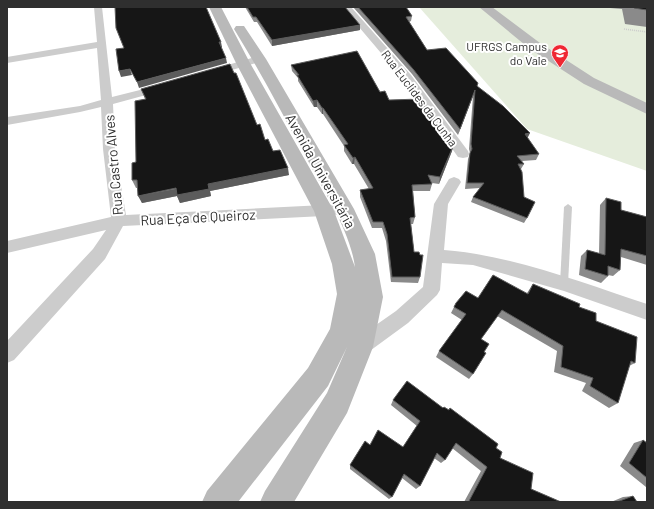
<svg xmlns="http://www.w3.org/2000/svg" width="654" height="509" font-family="Barlow,sans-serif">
<rect width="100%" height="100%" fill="#fff"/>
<path fill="#e5eddc" d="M419 7H647V171L527 129Z"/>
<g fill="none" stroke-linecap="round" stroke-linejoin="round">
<path stroke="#ccc" stroke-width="1.5" stroke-dasharray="1 1" stroke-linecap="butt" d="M624 29 647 32"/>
<path fill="#ccc" fill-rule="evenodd" d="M568 204 572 207 568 284 567 287 564 288 561 287 560 284 564 207Z"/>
<path fill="#ccc" fill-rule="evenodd" d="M94 7H102L112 97 164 84 169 87 168 89 113 104 115 149 126 215 344 204 349 205 351 209 349 213 324 216 123 226 105 259 14 360 7 363V341L93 249 106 230 7 253V241L111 217 103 149 101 107 80 112 7 125V117L80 106 101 100 97 48 7 63V57L97 42Z
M342 7H351L411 75 468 151 469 154 468 157 463 158 458 157 403 79Z
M259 56 263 57 264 59 263 61 211 76 206 73 207 71Z
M454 177 459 179 461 182 448 204 444 250C511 255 583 283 647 304V320L564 291 473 265 442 263 440 290 437 295 408 323 367 353 360 356 353 353 351 347 353 341 396 311 423 287 434 204 449 179Z"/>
<path fill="#b9b9b9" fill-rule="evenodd" d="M209 7H221L250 63 334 211 355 267C350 230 324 192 307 159 283 115 260 71 234 29L236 26H244L266 59 354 209 375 254 383 297 373 347 347 413 294 502H260L265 491 327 393 347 347 328 386 238 502H202L207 491 308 368 330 329 337 294 332 264 314 211 236 63Z
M479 7H492L540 43 594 78 647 103V114L584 84 530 49Z"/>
</g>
<path fill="#8a8a8a" d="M245 7H345L360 30 272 46 257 22H254Z
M353 7H406L412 16 411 21 409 22 427 50 477 86 527 138 539 154 536 160 522 161 524 164 521 169 524 197 527 218 524 223 471 202 473 197 480 188 465 189 468 159 470 153 469 149 473 96 458 135 412 74Z
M610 7H647V27L625 24 622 9 610 8Z
M291 65 380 92 389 100 452 151 439 184 432 183V184L430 191H413L415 217 413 224H411L414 252 420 277 418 283 391 282 386 241 382 228H372L360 197V190L369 189 354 164H352L344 151V146L323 114H322L317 107H314L298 81V78L292 71Z
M141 89 257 125 265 140 289 175 210 191 211 196 180 203 177 196 142 203 137 188H136L132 180 136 162 145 99Z
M606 198 621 210 647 217V265L621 257 620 270 613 276 608 275V276L601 283 579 275 581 256 587 250 599 254 600 205Z
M533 284 579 307 596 321 635 363 629 366 618 403 609 408 582 391 586 383 554 372 557 351 497 316 481 339 484 352 473 374 469 379 436 357 439 351 462 320 451 313 456 303 478 298 527 293Z
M393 400 443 408 448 410 450 408 496 448 500 458 531 489 561 502H464L481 471 452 448 445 460 441 463 434 458 420 486 416 489 402 478 392 497 389 499 350 469V465L370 445 403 447 417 426 391 405Z
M643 440 647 443V487H646L620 466 634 443Z
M633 496 637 502H611L623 497Z"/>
<path fill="#5c5c5c" d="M360 25V30L272 46V40Z
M219 42H221L222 47H220Z
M226 58 227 63 139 88 137 82Z
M130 69 132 75 121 77 119 71Z
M475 90 473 96 458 135 460 129Z
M317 100V107H314L313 101Z
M322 108H323V114H322Z
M530 133 527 139 525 134Z
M454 144 452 151 439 184 440 177Z
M355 157 354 164H352L353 158Z
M288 168 289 175 210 191 211 196 180 203 177 196 142 203 138 196Z"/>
<path fill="#161616" stroke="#5c5c5c" d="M115 7H206L221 42H219L226 58 137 82 130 69 119 71 116 49 124 48 116 28Z
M247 7H345L360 25 272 40 256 17H253Z
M358 7H406L412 16 406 17 427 50 446 48 478 83 477 86 503 106 530 133 525 134 539 154 517 156 524 164H518L522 172 524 197 535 202 527 218 473 197 484 183H467L470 153 472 149 471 144 475 90 460 129 413 69Z
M634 7H647V10L634 8Z
M357 51 380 92 385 91 389 100 421 99 454 144 440 177 428 175 432 184 412 185 415 217 410 218 414 252H419L420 255H423L420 277H392L387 234 383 222H373L360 190 373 188 355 157 353 158 344 145 348 144 323 108H322L317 100 313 101 297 75H299L291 65Z
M230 64 234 73H236L257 125 260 124 265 140 268 139 273 151 280 150 288 168 208 184 209 189 177 195 176 188 138 196 137 180H132V163L136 162 135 101 146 99 141 89Z
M606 198 621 202V210L647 217V256L621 249 620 270 608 266V276L585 269 587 250 605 255Z
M493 275 528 294 533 284 580 304 579 307 596 313V321L637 337 635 363 631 361 618 403 590 386 593 378 561 367 563 346 502 310 481 339 489 344 484 352 486 353 473 374 439 351 466 314 454 307 456 303 466 291 478 298Z
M407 381 443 408 444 407 449 410 450 408 498 444 496 448 502 452 500 458 533 473 531 489 561 502H472L469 501 487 467 456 443 445 460 437 453 420 486 404 474 392 497 350 465 365 441 370 445 378 430 403 447 420 421 393 400Z
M643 440 647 443V478L629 463Z
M633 496 637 502H617Z"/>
<defs>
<g id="university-pin" transform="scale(0.9)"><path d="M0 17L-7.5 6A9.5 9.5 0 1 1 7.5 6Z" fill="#ef2733" stroke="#fff"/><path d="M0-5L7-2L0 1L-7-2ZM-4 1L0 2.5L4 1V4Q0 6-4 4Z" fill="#fff"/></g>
</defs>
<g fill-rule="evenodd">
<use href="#university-pin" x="560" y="53"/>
</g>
<g text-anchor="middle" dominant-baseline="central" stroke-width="4" stroke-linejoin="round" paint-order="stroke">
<g font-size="12" fill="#2f2f2f" stroke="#fff" text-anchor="end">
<text x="547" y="46">UFRGS Campus<tspan x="547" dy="14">do Vale</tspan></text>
</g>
<g font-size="12" fill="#2f2f2f" stroke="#fff">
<text transform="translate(420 98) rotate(53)">Rua Euclides da Cunha</text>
</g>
<g font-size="14" fill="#2f2f2f" stroke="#fff">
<text transform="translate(113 165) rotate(-95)">Rua Castro Alves</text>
<text transform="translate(321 171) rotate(61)">Avenida Universitária</text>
<text transform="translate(198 217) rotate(-3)">Rua Eça de Queiroz</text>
</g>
</g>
<rect width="654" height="509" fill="none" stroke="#2f2f2f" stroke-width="16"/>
</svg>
